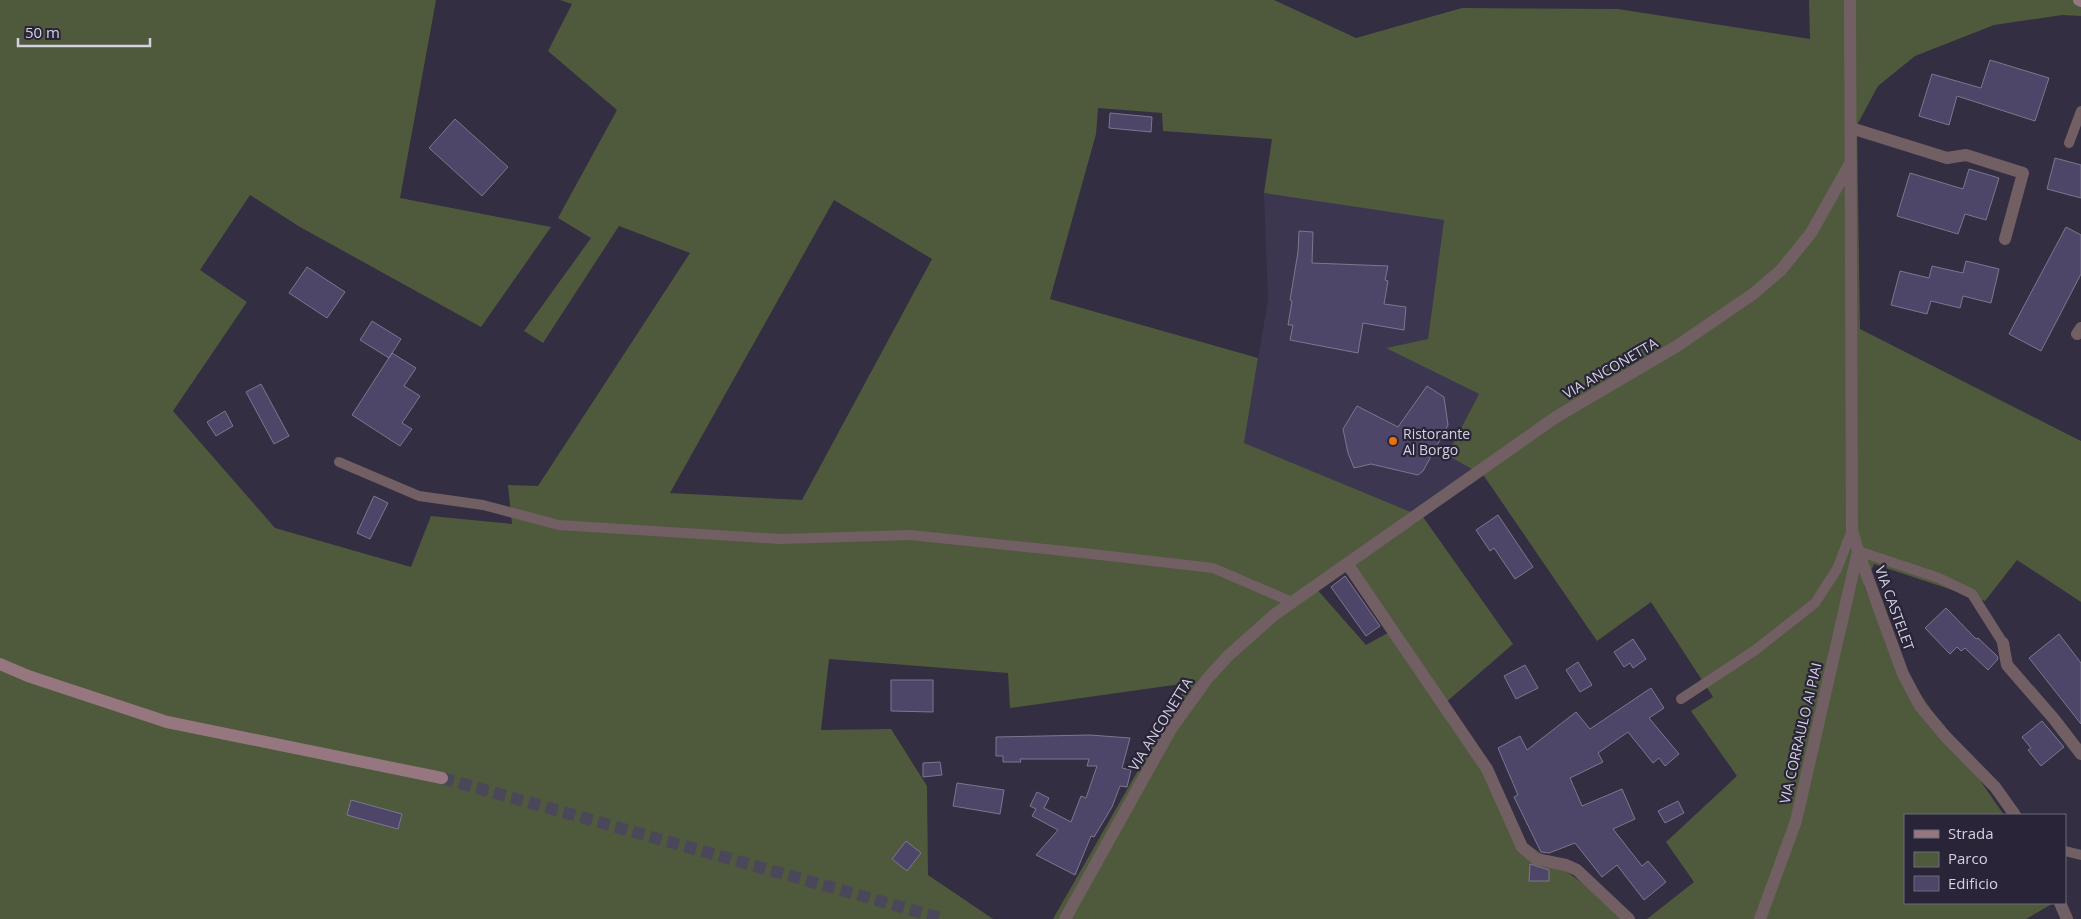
<svg xmlns="http://www.w3.org/2000/svg" width="2081" height="919" font-family="'Open Sans',sans-serif">
<rect width="100%" height="100%" fill="#332e42"/>
<path fill="#3c3651" d="M1264 193 1444 219 1428 339 1387 348 1479 394 1447 455 1484 476 1423 517 1244 443 1268 300Z"/>
<path fill="#4f5a3d" fill-rule="evenodd" d="M0 0H436L400 198 551 227 481 327 300 227 250 195 200 270 247 302 173 411 275 528 411 567 431 516 512 524 508 485 538 486 690 253 619 226 543 343 524 331 591 238 558 218 617 110 548 51 572 4 560 0H1274L1356 38 1462 8 1618 9 1810 39 1809 0H2081V16L2062 15 1994 25 1915 56 1878 86 1857 125 1860 329 2081 441V602L2017 560 1985 601 1874 564 1864 586 1892 653 2004 815H1905V903H2051L2052 904 2026 919H1647L1694 882 1666 842 1737 776 1691 711 1713 697 1651 602 1597 641 1484 476 1447 455 1479 394 1386 348 1428 339 1444 220 1264 193 1272 139 1163 131 1162 113 1098 108 1096 134 1050 299 1258 358 1244 443 1423 517 1513 644 1444 704 1525 842 1633 919H1053L1188 683 1010 708 1008 673 829 659 821 730 891 729 927 786 928 875 993 919H0ZM834 200 932 259 802 500 670 493ZM1348 563 1393 630 1366 645 1314 586Z"/>
<path fill="#4e4669" stroke="#7c778e" d="M1990 60 2049 78 2035 121 1957 96 1949 125 1919 116 1932 74 1981 88Z
M1110 113 1152 117 1151 132 1109 128Z
M455 119 508 167 482 196 429 148Z
M2055 158 2081 165V198L2047 189Z
M1969 169 1999 178 1986 220 1965 214 1958 234 1897 216 1910 173 1963 189Z
M2066 227 2081 235V274L2041 351 2009 334Z
M1299 231 1313 232 1312 263 1388 266 1385 280 1388 281 1384 304 1406 307 1404 330 1363 323 1358 353 1290 340 1293 325H1288L1292 301 1290 300 1298 252Z
M1966 261 1999 269 1991 303 1963 296 1960 308 1931 301 1927 314 1891 305 1900 271 1929 278 1932 266 1963 273Z
M307 267 345 292 327 318 289 293Z
M372 321 401 339 389 358 360 340Z
M392 353 416 368 404 386 420 396 402 423 412 429 400 446 352 415Z
M261 384 289 436 274 444 246 392Z
M1427 386 1444 397 1448 425 1423 471 1418 475 1371 464 1354 468 1348 453 1343 429 1357 406 1398 427Z
M225 411 233 426 216 436 207 422Z
M374 496 388 503 370 539 357 533Z
M1498 515 1533 567 1515 579 1494 548 1490 551 1476 530Z
M1345 576 1380 626 1366 636 1331 587Z
M1946 608 1976 639 1978 638 1997 656 1998 659 1988 670 1965 648 1961 651 1957 647 1950 654 1925 628Z
M2059 634 2081 663V724L2029 658Z
M1633 639 1646 659 1633 668 1630 663 1624 667 1614 652Z
M1578 662 1592 685 1580 692 1566 670Z
M1525 665 1538 688 1516 699 1504 676Z
M891 680H933V712L891 711Z
M1651 688 1664 708 1649 718 1679 754 1665 766 1659 758 1653 763 1628 732 1598 753 1603 762 1570 778 1582 806 1622 789 1635 819 1613 829 1642 866 1648 861 1666 882 1644 900 1617 865 1602 877 1575 843 1549 853 1541 852 1514 797 1518 795 1498 748 1520 736 1527 750 1576 712 1590 729Z
M2042 721 2064 747 2041 766 2028 750 2031 748 2022 737Z
M1090 735 1130 738 1122 768 1131 770 1127 787 1120 786 1112 807 1094 837 1091 836 1075 875 1036 855 1058 830 1032 816 1036 809 1030 806 1037 792 1049 798 1044 808 1071 822 1081 796 1086 798 1097 766H1087L1089 759H1020L1021 762H1003V756H996V737Z
M940 762 942 775 923 777V763Z
M957 783 1004 790 1000 814 953 806Z
M351 800 402 814 398 829 347 815Z
M1678 801 1684 813 1665 823 1658 811Z
M906 841 921 853 907 871 892 859Z
M1530 864 1549 870V881H1529Z"/>
<g fill="none" stroke-linecap="round" stroke-linejoin="round">
<path stroke="#4b475a" stroke-width="12" stroke-dasharray="12 6" stroke-linecap="butt" d="M442 778 944 919"/>
<path stroke="#725f64" stroke-width="10" d="M2069 143 2081 111
M339 462 419 496 483 505 559 525 780 539 910 535 1083 553 1213 568 1292 602
M1858 551 1939 578 1972 594 2003 643
M1681 699 1754 651 1815 603 1837 569 1852 530
M2065 851 2081 855"/>
<path stroke="#725f64" stroke-width="12" d="M1850 0 1852 530 1858 551 1903 674 1920 706 1946 737 1995 787 2015 815
M1851 128 1947 158 1966 155 2023 173 2005 239
M2077 334 2081 328
M1348 565 1487 769 1522 847 1536 859 1566 865 1577 870 1629 919
M2003 643 2007 665 2054 719 2081 754
M2060 903 2067 919
M1065 919 1171 729 1207 679 1228 656 1274 615 1556 417 1677 346 1753 294 1781 270 1811 233 1851 162
M1760 919 1796 821 1858 551"/>
<path stroke="#96777f" stroke-width="12" d="M2079 0 2081 1
M0 664 28 676 167 722 442 778"/>
</g>
<circle fill="#e8710a" stroke="#292438" stroke-width="2" cx="1393" cy="441" r="5"/>
<g text-anchor="middle" dominant-baseline="central" stroke-width="4.5" stroke-linejoin="round" paint-order="stroke">
<g font-size="14" fill="#d4d2df" stroke="#292438">
<text transform="translate(1610 368) rotate(-30)">VIA ANCONETTA</text>
<text transform="translate(1895 608) rotate(70)">VIA CASTELET</text>
<text transform="translate(1160 724) rotate(-58)">VIA ANCONETTA</text>
<text transform="translate(1800 733) rotate(-77)">VIA CORRAULO AI PIAI</text>
</g>
<g font-size="14" fill="#d4d2df" stroke="#292438" text-anchor="start">
<text x="1403" y="433">Ristorante<tspan x="1403" dy="16">Al Borgo</tspan></text>
</g>
</g>
<rect x="1904" y="814" width="162" height="90" fill="#292438" stroke="#6d6a7b"/>
<rect x="1914" y="830" width="25" height="8" fill="#96777f" stroke="#6d6a7b"/>
<text x="1948" y="839" font-size="15" fill="#d4d2df">Strada</text>
<rect x="1914" y="852" width="25" height="15" fill="#4f5a3d" stroke="#6d6a7b"/>
<text x="1948" y="864" font-size="15" fill="#d4d2df">Parco</text>
<rect x="1914" y="876" width="25" height="15" fill="#4e4669" stroke="#6d6a7b"/>
<text x="1948" y="889" font-size="15" fill="#d4d2df">Edificio</text>
<path d="M18 38v8h132v-8" fill="none" stroke="#d4d2df" stroke-width="2.5"/>
<text x="25" y="38" font-size="15" fill="#d4d2df" stroke="#292438" stroke-width="4" paint-order="stroke">50 m</text>
</svg>
